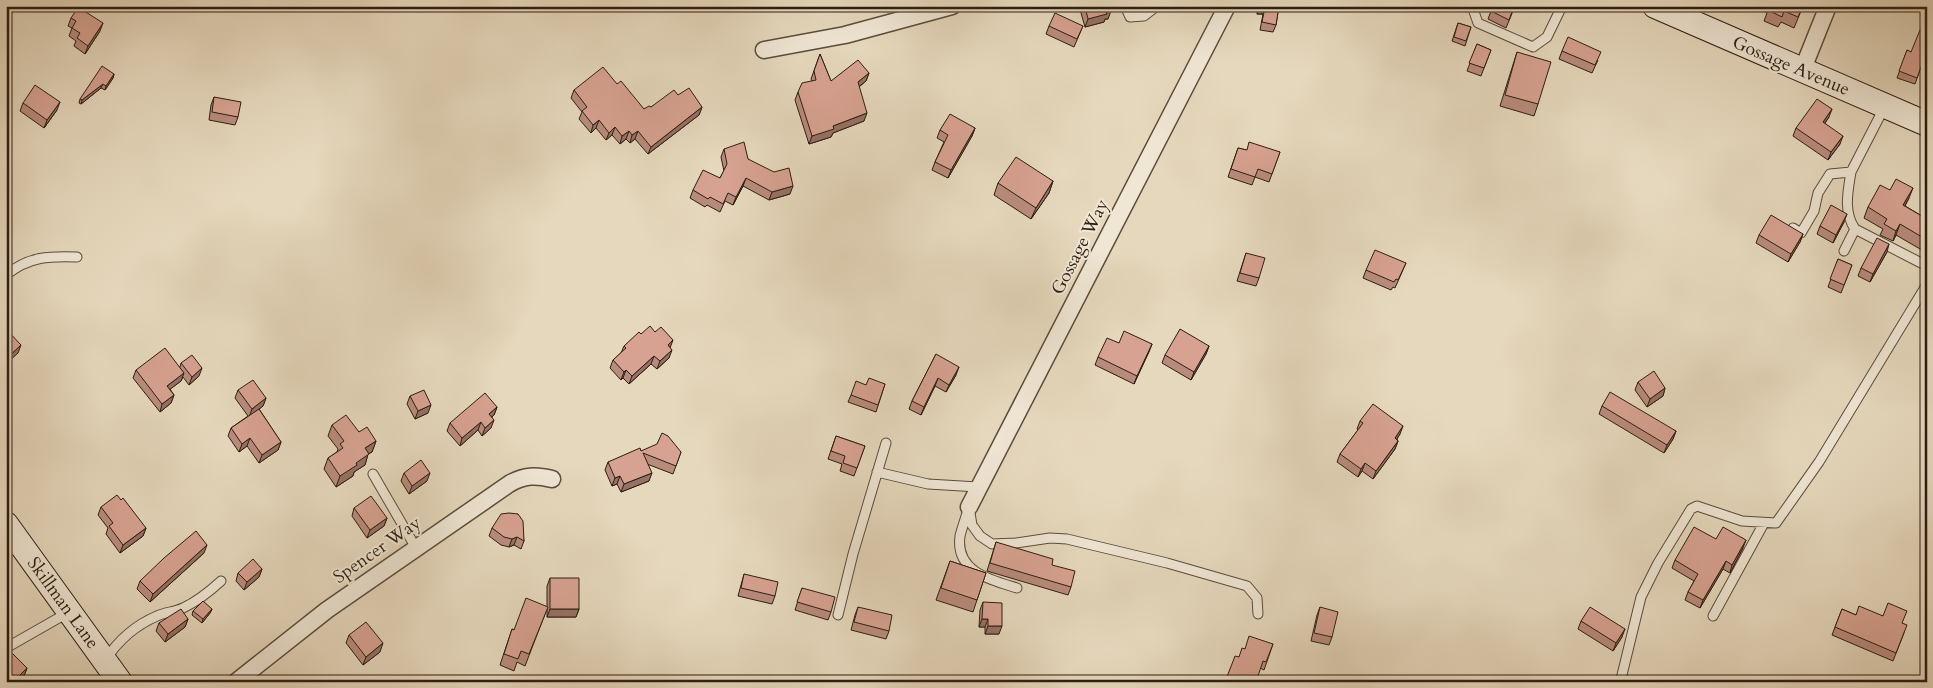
<svg xmlns="http://www.w3.org/2000/svg" width="1933" height="688" font-family="Cardo,serif">
<rect width="100%" height="100%" fill="#e6d8bd"/>
<filter id="stains"><feTurbulence type="fractalNoise" baseFrequency=".004" numOctaves="4"/><feColorMatrix values="0 0 0 0 .2 0 0 0 0 .09 0 0 0 0 .02 0 0 0 .5 -.17"/></filter>
<radialGradient id="worn" r=".72"><stop offset=".6" stop-color="#630" stop-opacity="0"/><stop offset="1" stop-color="#630" stop-opacity=".3"/></radialGradient>
<g fill="none" stroke-linecap="round" stroke-linejoin="round">
<g stroke="#5a4c3c" stroke-width="11">
<path id="lane" d="M1125 6 1130 17 1144 16 1157 6
M1472 6 1478 23 1533 47 1547 37 1562 6
M1851 172C1848 191 1843 212 1855 229L1927 266
M1793 228 1801 233 1814 211 1818 193 1830 174 1851 172 1885 106
M1844 251 1855 229
M6 275C29 256 50 256 77 257
M877 472 928 484 978 487
M373 474 416 548
M969 507 972 525 980 536 992 544 1016 543 1050 538 1067 539 1167 563 1247 586 1257 598 1258 614
M968 509C966 518 962 527 960 536 955 572 991 580 1017 588
M838 615 853 554 886 443
M1713 616 1764 523
M6 648 69 612
M106 659C118 641 136 625 157 616 165 612 175 612 183 608 198 601 209 592 221 581
M1621 679 1641 597 1658 563 1691 509 1697 506 1742 521 1776 523 1819 462 1927 284"/>
</g>
<g stroke="#5a4c3c" stroke-width="19">
<path id="street" d="M764 50 845 35 952 6
M1802 71 1828 6
M969 507 1227 6
M236 682 327 610 509 484C524 475 536 475 552 479"/>
</g>
<g stroke="#2c1d11" stroke-width="26">
<path id="secondary" d="M1655 6 1927 124
M6 524 120 682"/>
</g>
<use href="#lane" stroke="#efe6d4" stroke-width="9"/>
<use href="#street" stroke="#efe6d4" stroke-width="16"/>
<use href="#secondary" stroke="#efe6d4" stroke-width="24"/>
</g>
<path fill="#b98b7d" stroke="#2c1d11" d="M1079 6H1113L1111 10H1110L1108 19H1105L1104 22 1085 27Z
M1258 6H1279L1276 25 1273 32 1260 30 1263 14H1257Z
M1493 6H1519L1516 12 1513 11 1506 28 1488 19Z
M1756 6H1803L1794 28 1781 22 1778 27 1764 21 1767 13 1756 7Z
M71 18 100 31 85 54 74 46 76 41 69 36 72 28 68 26Z
M1458 23 1471 27 1465 46 1452 41Z
M1049 26H1083L1074 47 1046 34Z
M1477 44 1491 50 1481 76 1467 71Z
M1907 50 1911 52 1927 50 1915 84 1897 78Z
M1562 51 1598 60 1592 73 1559 59Z
M1517 52 1538 104 1534 116 1500 106Z
M820 54 831 81 869 73 866 81 859 87 864 121 833 133 831 137 809 144 795 100 798 92 812 81 811 79Z
M114 74 113 78 105 90 101 88 81 104 79 103 80 99Z
M617 84 644 109 651 107 678 95 702 107 699 115 648 154 635 139 630 143 626 139 620 144 612 135 606 140 596 128 591 133 579 119 582 112 571 98 574 90Z
M214 97 238 117 235 125 209 120 211 105Z
M23 103 57 110 44 128 20 111Z
M1829 117 1825 123 1840 144 1828 160 1793 136 1796 128Z
M975 128 972 136 948 178 932 170 935 162 944 142 937 138 940 130Z
M1238 148 1246 150 1280 152 1269 182 1255 177 1252 185 1228 177Z
M724 149 748 159 790 194 769 200 743 186 733 205 725 201 720 212 707 205 705 207 690 198 693 190 720 178 724 171 721 157Z
M1053 181 1049 193 1031 219 994 195 998 183Z
M1890 190 1909 198 1905 206 1927 219V253L1896 235 1893 241 1880 235 1883 229 1864 218 1868 207Z
M1844 222 1833 243 1817 234 1820 226Z
M1803 234 1800 242 1788 262 1756 243 1759 235Z
M1887 252 1870 282 1858 276 1861 268Z
M1246 253 1259 278 1256 286 1237 281Z
M1838 259 1852 265 1841 293 1828 287Z
M1406 263 1395 288 1393 287 1391 290 1363 278 1366 270Z
M641 334 670 348 669 358 657 369 651 364 629 384 623 378 621 380 610 368 613 360 621 353 624 346Z
M1119 343 1152 344 1134 384 1095 365 1098 357Z
M1209 346 1206 354 1191 380 1162 363 1165 355Z
M936 354 956 375 946 392 935 386 921 415 909 409 912 401Z
M181 363 199 376 189 385 183 377 181 381 170 389 174 395 171 403 160 412 133 378 136 370 180 367Z
M1638 382 1665 388 1663 396 1647 407 1635 390Z
M885 384 876 412 848 402 851 395 866 385Z
M238 390 266 398 263 406 259 409 281 442 278 450 259 463 247 446 239 452 228 436 231 428 248 416 235 398Z
M410 396 428 413 415 419 407 404Z
M1602 406 1676 431 1673 439 1664 453 1599 414Z
M497 407 494 415 492 417 491 428 482 436 478 430 460 446 447 431 450 423Z
M1360 421 1400 434 1397 439 1398 441 1395 449 1373 479 1362 471 1358 477 1337 462 1340 454 1358 430 1357 429Z
M332 425 359 432 376 441 372 452 368 454 365 465 354 472 353 476 336 487 324 469 328 458 337 452 338 449 328 436Z
M1927 428V436L1924 435Z
M836 436 865 446 854 476 840 471 842 464 828 459Z
M641 451 681 452 673 474 647 464 649 481 621 492 617 484 612 486 605 470 608 462Z
M404 473 427 481 409 494 401 481Z
M101 507 146 528 143 536 120 553 106 534 108 528 98 515Z
M354 508 387 518 384 526 367 538 352 516Z
M518 514 524 541 521 549 514 545 509 547 501 545 489 536 492 528Z
M1716 539 1743 548 1730 573 1723 569 1700 608 1685 600 1688 592 1694 581 1672 568 1675 560Z
M996 542 1052 565 1071 587 1068 595 987 571Z
M204 553 150 602 137 589 140 581Z
M950 561 986 573 973 612 936 600Z
M262 569 259 577 244 590 236 581 238 573Z
M744 574 775 596 772 604 738 596Z
M550 578 579 609 576 617H547V609L525 666 517 662 514 671 500 665 512 629 514 630 547 606V586Z
M802 588 831 612 828 620 795 610Z
M983 602 999 634H985V627H979L980 610Z
M858 607 889 631 886 639 851 630 855 615Z
M1320 607 1332 637 1329 645 1311 641 1317 615Z
M212 609 210 613 202 623 192 615 193 611Z
M1842 609 1856 615 1883 616 1902 623 1904 633 1893 661 1832 635Z
M188 619 185 627 165 642 156 631 159 623Z
M1581 621 1622 637 1613 651 1578 629Z
M349 635 380 652 363 665 346 643Z
M1273 644 1264 670 1239 657 1245 649Z
M6 658 27 668 24 676 18 682H6Z"/>
<path fill="#967166" stroke="#2c1d11" d="M1260 6 1265 7 1263 14H1257Z
M1111 11 1108 19H1105L1104 22 1085 27 1088 19Z
M103 23 100 31 85 54 88 46Z
M869 73 866 81 855 90 858 82Z
M114 74 113 78 105 90 106 86Z
M103 84 101 88 81 104 82 100Z
M60 102 57 110 44 128 47 120Z
M702 107 699 115 648 154 651 147Z
M1832 109 1829 117 1820 130 1823 122Z
M867 113 864 121 833 133 831 137 809 144 812 136 833 126Z
M599 120 596 128 591 133 593 125Z
M615 127 612 135 606 140 609 133Z
M975 128 972 136 948 178 951 170Z
M629 131 626 139 620 144 622 136Z
M638 131 635 139 630 143 632 135Z
M1843 136 1840 144 1828 160 1831 152Z
M746 178 743 186 733 205 736 197Z
M1053 181 1049 193 1031 219 1036 208Z
M793 186 790 194 769 200 772 192Z
M1913 188 1909 198 1899 216 1903 205Z
M1847 214 1844 222 1833 243 1836 235Z
M1900 224 1896 235 1893 241 1896 231Z
M1803 234 1800 242 1788 262 1791 254Z
M1889 244 1887 252 1870 282 1873 274Z
M673 340 670 348 668 345Z
M1152 344 1149 352 1134 384 1137 376Z
M21 345 18 353 6 364V359Z
M1209 346 1206 354 1191 380 1194 372Z
M672 350 669 358 657 369 660 361Z
M654 356 651 364 629 384 632 376Z
M959 367 956 375 946 392 949 385Z
M202 368 199 376 189 385 192 377Z
M626 370 623 378 621 380 624 372Z
M184 373 181 381 164 394 167 386Z
M938 378 935 386 921 415 924 407Z
M1665 388 1663 396 1647 407 1650 399Z
M174 395 171 403 160 412 162 404Z
M266 398 263 406 249 417 252 409Z
M431 405 428 413 415 419 418 411Z
M497 407 494 415 486 422 489 414Z
M494 420 491 428 482 436 485 428Z
M481 422 478 430 460 446 462 438Z
M1403 426 1400 434 1392 446 1395 438Z
M1676 431 1673 439 1664 453 1667 445Z
M250 438 247 446 239 452 242 444Z
M376 441 372 452 368 454 365 465 354 472 353 476 336 487 340 476 365 448Z
M1398 441 1395 449 1373 479 1376 471Z
M281 442 278 450 259 463 262 455Z
M1365 463 1362 471 1358 477 1361 469Z
M430 473 427 481 409 494 412 486Z
M652 473 649 481 621 492 624 484Z
M620 476 617 484 612 486 615 478Z
M387 518 384 526 367 538 370 530Z
M146 528 143 536 120 553 123 545Z
M517 537 514 545 509 547 512 539Z
M1746 540 1743 548 1730 573 1732 565Z
M207 545 204 553 150 602 153 594Z
M1726 561 1723 569 1700 608 1703 600Z
M262 569 259 577 244 590 247 582Z
M212 609 210 613 202 623 203 619Z
M550 609H579L576 617H547Z
M188 619 185 627 165 642 168 634Z
M982 619H988L985 627H979Z
M988 626H1002L999 634H985Z
M1625 629 1622 637 1613 651 1616 643Z
M383 643 380 652 363 665 366 657Z
M27 668 24 676 18 682H13Z"/>
<path fill="#d7a291" stroke="#2c1d11" d="M1085 6H1109L1111 11 1106 12 1107 14 1088 19Z
M1260 6H1279L1276 25 1262 22 1265 7Z
M1493 6H1514L1509 20 1491 11Z
M1770 6H1803L1798 17 1784 11 1782 17 1768 10Z
M77 9 80 10 81 9 103 23 88 46 77 38 80 33 72 28 76 21 71 18Z
M1055 13 1083 26 1077 39 1049 26Z
M1458 23 1471 27 1466 41 1454 37Z
M1920 30 1927 32V50L1917 78 1899 71 1907 50 1911 52Z
M1568 37 1601 52 1595 65 1562 51Z
M1477 44 1491 50 1484 68 1469 63Z
M1517 52 1551 62 1538 104 1505 95Z
M820 54 831 81 858 60 869 73 858 82 867 113 833 126 834 129 812 136 798 92 802 83 816 80 814 71Z
M102 66 114 74 106 86 103 84 82 100 80 99Z
M603 67 617 84 621 81 644 109 649 106 651 107 674 90 678 95 689 88 702 107 651 147 638 131 632 135 629 131 622 136 615 127 609 133 599 120 593 125 582 111 587 107 574 90Z
M35 85 60 102 47 120 23 103Z
M214 97 241 102 238 117 212 112Z
M1817 99 1832 109 1823 122 1843 136 1831 152 1796 128Z
M950 114 975 128 951 170 935 162 948 135 940 130Z
M744 142 748 159 774 172 789 168 793 186 772 192 746 178 736 197 728 193 723 204 710 197 708 199 693 190 703 170 720 178 727 164 724 149Z
M1249 142 1280 152 1272 174 1258 169 1255 177 1231 169 1238 148 1247 150Z
M1016 157 1053 181 1036 208 998 183Z
M1896 179 1913 188 1903 205 1927 219V240L1900 224 1896 231 1884 224 1887 219 1868 207 1880 185 1890 190Z
M1831 205 1847 214 1836 235 1820 226Z
M1771 215 1803 234 1791 254 1759 235Z
M1877 238 1889 244 1873 274 1861 268Z
M1375 250 1406 263 1398 280 1396 279 1394 282 1366 270Z
M1246 253 1265 258 1259 278 1240 273Z
M1838 259 1852 265 1844 285 1830 279Z
M650 326 655 332 661 327 673 340 668 345 672 350 660 361 654 356 632 376 626 370 624 372 613 360 626 348 624 346 639 332 641 334Z
M1180 329 1209 346 1194 372 1165 355Z
M7 330 21 345 6 359V331Z
M1124 331 1152 344 1137 376 1098 357 1107 338 1119 343Z
M165 348 184 373 167 386 174 395 162 404 136 370Z
M936 354 959 367 949 385 938 378 924 407 912 401Z
M192 355 202 368 192 377 181 363Z
M1654 371 1665 388 1650 399 1638 382Z
M869 378 885 384 878 405 851 395 856 381 866 385Z
M253 380 266 398 252 409 238 390Z
M424 390 431 405 418 411 410 396Z
M1610 392 1676 431 1667 445 1602 406Z
M485 393 497 407 489 414 494 420 485 428 481 422 462 438 450 423Z
M1373 404 1403 426 1395 438 1398 441 1376 471 1365 463 1361 469 1340 454 1363 423 1360 421Z
M259 409 281 442 262 455 250 438 242 444 231 428Z
M346 415 359 432 367 427 376 441 365 448 369 454 356 463 357 465 340 476 328 458 343 448 340 444 344 441 332 425Z
M662 433 668 436 681 452 676 466 643 453 652 473 624 484 620 476 615 478 608 462 640 448 641 451 657 444Z
M836 436 865 446 857 468 843 463 845 456 831 451Z
M421 460 430 473 412 486 404 473Z
M117 495 121 500 123 498 146 528 123 545 109 526 113 523 101 507Z
M371 496 387 518 370 530 354 508Z
M509 513 518 514 523 521 524 541 517 537 512 539 504 537 492 528 501 514Z
M1694 527 1716 539 1723 527 1746 540 1732 565 1726 561 1703 600 1688 592 1698 574 1675 560Z
M196 531 207 545 153 594 140 581 164 558Z
M996 542 1053 559 1052 565 1075 571 1071 587 990 563Z
M253 559 262 569 247 582 238 573Z
M950 561 986 573 977 600 941 588Z
M744 574 778 582 775 596 741 588Z
M550 578H579V609H550Z
M802 588 835 597 831 612 797 602Z
M526 598 548 607 529 654 521 651 518 659 504 654 512 629 514 630Z
M203 601 212 609 203 619 193 611Z
M983 602 1002 603V626H988V619H982Z
M1888 603 1907 611 1902 623 1907 625 1896 653 1835 627 1842 609 1856 615 1859 606 1883 616Z
M858 607 892 615 889 631 854 622Z
M1320 607 1338 612 1332 637 1314 633Z
M1590 607 1625 629 1616 643 1581 621Z
M181 609 188 619 168 634 159 623Z
M366 622 383 643 366 657 349 635Z
M1249 636 1273 644 1266 662 1263 661 1256 682H1225L1235 656 1239 657 1242 648 1245 649Z
M12 653 27 668 14 681 6 673V658Z"/>
<g text-anchor="middle" dominant-baseline="central" stroke-width="4" stroke-linejoin="round" paint-order="stroke">
<g font-size="18" fill="#2c1d11" stroke="#efe6d4">
<text transform="translate(1791 66) rotate(23)">Gossage Avenue</text>
<text transform="translate(1080 247) rotate(-63)">Gossage Way</text>
<text transform="translate(377 550) rotate(-35)">Spencer Way</text>
<text transform="translate(63 603) rotate(54)">Skillman Lane</text>
</g>
</g>
<rect width="1933" height="688" fill="none" stroke="#e6d8bd" stroke-width="25"/>
<rect x="8" y="8" width="1918" height="673" fill="none" stroke="#2c1d11" stroke-width="2.5"/>
<rect x="12" y="12" width="1908" height="663" fill="none" stroke="#2c1d11"/>
<rect width="100%" height="100%" filter="url(#stains)"/>
<rect width="100%" height="100%" fill="url(#worn)"/>
</svg>
